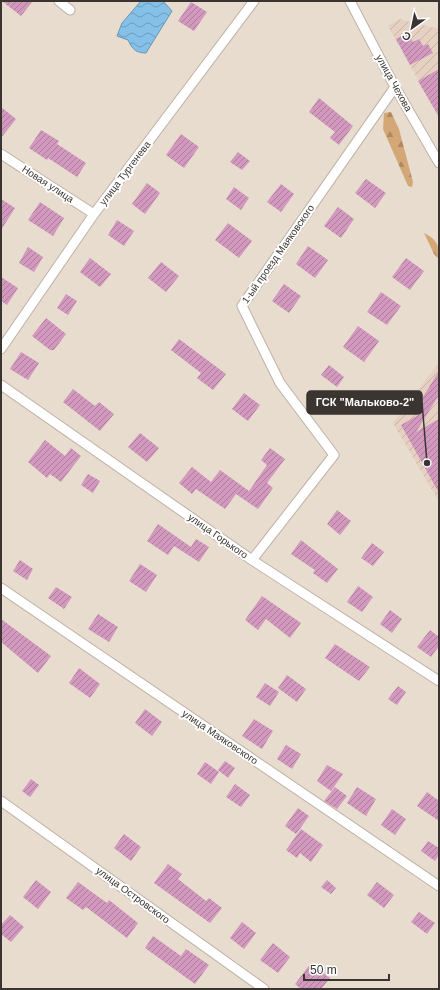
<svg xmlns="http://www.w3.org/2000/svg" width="440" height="990" font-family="Arial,sans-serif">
<defs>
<pattern id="industrial-furrows" width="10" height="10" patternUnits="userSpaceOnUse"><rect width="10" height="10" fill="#e5d0c2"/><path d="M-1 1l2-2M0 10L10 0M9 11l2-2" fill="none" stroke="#c5b3a7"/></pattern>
<pattern id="forest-firs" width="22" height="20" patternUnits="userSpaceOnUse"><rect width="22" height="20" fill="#d4a776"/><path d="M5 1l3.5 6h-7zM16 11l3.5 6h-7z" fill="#ad8961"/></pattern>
<pattern id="water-waves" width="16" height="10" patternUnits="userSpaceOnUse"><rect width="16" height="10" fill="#85c0e8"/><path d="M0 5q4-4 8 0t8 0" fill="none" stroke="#6e9dbc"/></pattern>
<pattern id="building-hatch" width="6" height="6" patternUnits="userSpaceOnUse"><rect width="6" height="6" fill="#d298be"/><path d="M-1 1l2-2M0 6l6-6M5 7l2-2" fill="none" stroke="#ab7d9b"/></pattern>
</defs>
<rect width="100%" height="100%" fill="#e8dccf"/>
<path fill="url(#industrial-furrows)" d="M399 19 439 29V117L402 51 405 49 401 42 398 44 388 26Z
M439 362V502L393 423Z"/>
<path fill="url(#forest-firs)" d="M391 112 399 129 413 182 412 187 408 186 383 129 384 113Z
M424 233C438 240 439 246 439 259L434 254Z"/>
<path fill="url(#water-waves)" stroke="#6e96b1" d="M141 1H163L172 11 146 53C136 53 132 49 128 40L117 36 122 23Z"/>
<path fill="url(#building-hatch)" d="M2 1H33L21 16Z
M191 2 207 12 194 31 178 21Z
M407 33 413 42 419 39 423 46 428 44 433 53 410 65 396 39Z
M439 69V117L418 81Z
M319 98 353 126 339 145 330 138 335 132 309 112Z
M1 107 16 119 1 138Z
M41 130 59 141 57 144 86 163 77 177 48 158 47 160 29 148Z
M181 134 199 147 184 168 166 155Z
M238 152 250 161 242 170 230 162Z
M366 179 386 193 375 208 355 193Z
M147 183 160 193 145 214 132 204Z
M281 184 294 194 281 212 267 202Z
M234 187 249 198 241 210 226 199Z
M1 199 15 208 1 230Z
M40 202 64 218 53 236 28 220Z
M338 207 354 219 341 238 324 226Z
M117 220 134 231 124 246 108 235Z
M228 223 252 241 239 258 215 240Z
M308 246 328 260 315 278 296 264Z
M28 247 43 257 34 272 19 263Z
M90 258 111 274 100 287 80 272Z
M406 258 424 271 410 290 392 277Z
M161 262 179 276 166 292 148 278Z
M1 277 18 288 7 305 1 301Z
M284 284 301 296 289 313 272 301Z
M381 292 401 306 387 325 367 312Z
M66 294 77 301 68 315 57 308Z
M46 318 66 334 54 350H50L32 336Z
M358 326 379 341 364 362 343 347Z
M179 339 226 374 213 390 197 378 201 373 171 350Z
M21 352 39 363 28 380 10 369Z
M329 365 344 377 337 387 321 375Z
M439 371V395L416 432 439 419V493L401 425 420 414 415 410Z
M73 389 95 406 99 402 114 414 100 431 63 402Z
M244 393 260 405 248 421 232 409Z
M140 433 159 448 147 462 128 447Z
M45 440 65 456 71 448 81 456 61 482 50 474 47 478 28 462Z
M270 448 285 459 267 483 273 488 258 509 236 494 225 509 196 489 192 494 179 483 192 467 211 482 220 470 249 491 267 465 261 460Z
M88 474 100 481 93 493 81 485Z
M337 510 351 521 340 535 327 524Z
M158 524 191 547 196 539 209 547 199 562 174 546 168 555 147 541Z
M301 540 338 569 327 583 313 573 315 570 291 554Z
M372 543 384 552 373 566 361 558Z
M20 560 33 569 27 580 13 571Z
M140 564 157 575 146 592 129 581Z
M358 586 373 597 362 612 347 602Z
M56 587 72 597 64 609 48 598Z
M262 596 301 623 290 638 266 619 258 630 245 620Z
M390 610 402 619 392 633 380 624Z
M98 614 118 627 109 642 88 629Z
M1 619 51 656 38 673 1 642Z
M430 630 439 637V646L431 657 417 647Z
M335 644 370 667 359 681 325 658Z
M79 668 100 684 90 698 69 683Z
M287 675 306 689 297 702 278 688Z
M265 683 279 692 270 706 256 697Z
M398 686 406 692 397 705 388 699Z
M145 709 162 722 152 736 135 723Z
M254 719 273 731 262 749 242 736Z
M286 745 301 754 292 769 277 759Z
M225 761 235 768 228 778 218 770Z
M205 762 219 772 211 784 197 774Z
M327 765 343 774 331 791 317 781Z
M31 779 39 785 30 797 22 791Z
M235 784 250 795 241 807 226 797Z
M335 787 347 796 337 809 324 801Z
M357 787 376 799 366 816 347 803Z
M427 792 439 801V821L417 806Z
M298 808 309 816 296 834 285 826Z
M392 809 406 819 395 835 381 825Z
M301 829 323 845 311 862 300 853 297 858 286 850Z
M124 834 141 847 131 861 114 848Z
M428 841 439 848V855L435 861 421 851Z
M168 864 182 874 178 879 206 901 209 898 222 908 210 923 154 883Z
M36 880 51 892 38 909 23 897Z
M327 880 336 888 331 894 321 887Z
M78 882 107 903 109 900 138 923 127 938 86 907 83 910 66 898Z
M377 882 394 895 384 908 367 895Z
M419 912 435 923 427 934 411 922Z
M10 915 24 927 11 942 1 934V925Z
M242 922 256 933 244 949 230 938Z
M153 936 181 956 186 949 209 965 195 984 145 948Z
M273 943 290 957 278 973 260 960Z
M311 963 330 978 321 989H301L295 984Z"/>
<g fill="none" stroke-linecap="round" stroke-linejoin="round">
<g stroke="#bdb2a6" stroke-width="11">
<path id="minor" d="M59 1 70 10
M350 1 395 87 439 163
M1 154 94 214
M1 349 94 214 254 1
M1 385 252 560 439 681
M252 560 334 455 280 383 242 306 395 87
M1 588 439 886
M1 801 264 989"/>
</g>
<use href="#minor" stroke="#fff" stroke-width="9"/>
</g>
<g text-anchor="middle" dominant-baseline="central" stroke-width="4" stroke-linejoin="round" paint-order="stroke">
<g font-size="10" fill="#3a3530" stroke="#fff">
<text transform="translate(394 83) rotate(61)">улица Чехова</text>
<text transform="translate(125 173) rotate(-53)">улица Тургенева</text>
<text transform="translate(48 184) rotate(33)">Новая улица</text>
<text transform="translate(278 254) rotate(-55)">1-ый проезд Маяковского</text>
<text transform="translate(218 536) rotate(35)">улица Горького</text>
<text transform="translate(220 737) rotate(34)">улица Маяковского</text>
<text transform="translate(133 895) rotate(36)">улица Островского</text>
</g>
</g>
<path fill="none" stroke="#3a3530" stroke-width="1.5" d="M427 463L422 402"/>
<circle fill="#3a3530" stroke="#fff" stroke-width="1.5" cx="427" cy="463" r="4"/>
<rect fill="#3a3530" stroke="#3a3530" stroke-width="1.5" x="307" y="391" width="115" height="23" rx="4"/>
<g font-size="11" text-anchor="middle" font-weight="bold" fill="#fff">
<text x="365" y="406">ГСК "Мальково-2"</text>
</g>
<rect width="440" height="990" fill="none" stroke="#3a3530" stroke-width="4"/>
<g transform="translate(412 28) rotate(213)" stroke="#ffffff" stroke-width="3" paint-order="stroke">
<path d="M0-3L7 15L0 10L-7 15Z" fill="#3a3530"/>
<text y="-6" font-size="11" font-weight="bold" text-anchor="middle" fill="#3a3530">С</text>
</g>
<path d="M304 974v6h85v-6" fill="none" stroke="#3a3530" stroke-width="2"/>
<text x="310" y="974" font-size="12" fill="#3a3530" stroke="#ffffff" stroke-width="3" paint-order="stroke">50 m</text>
</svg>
